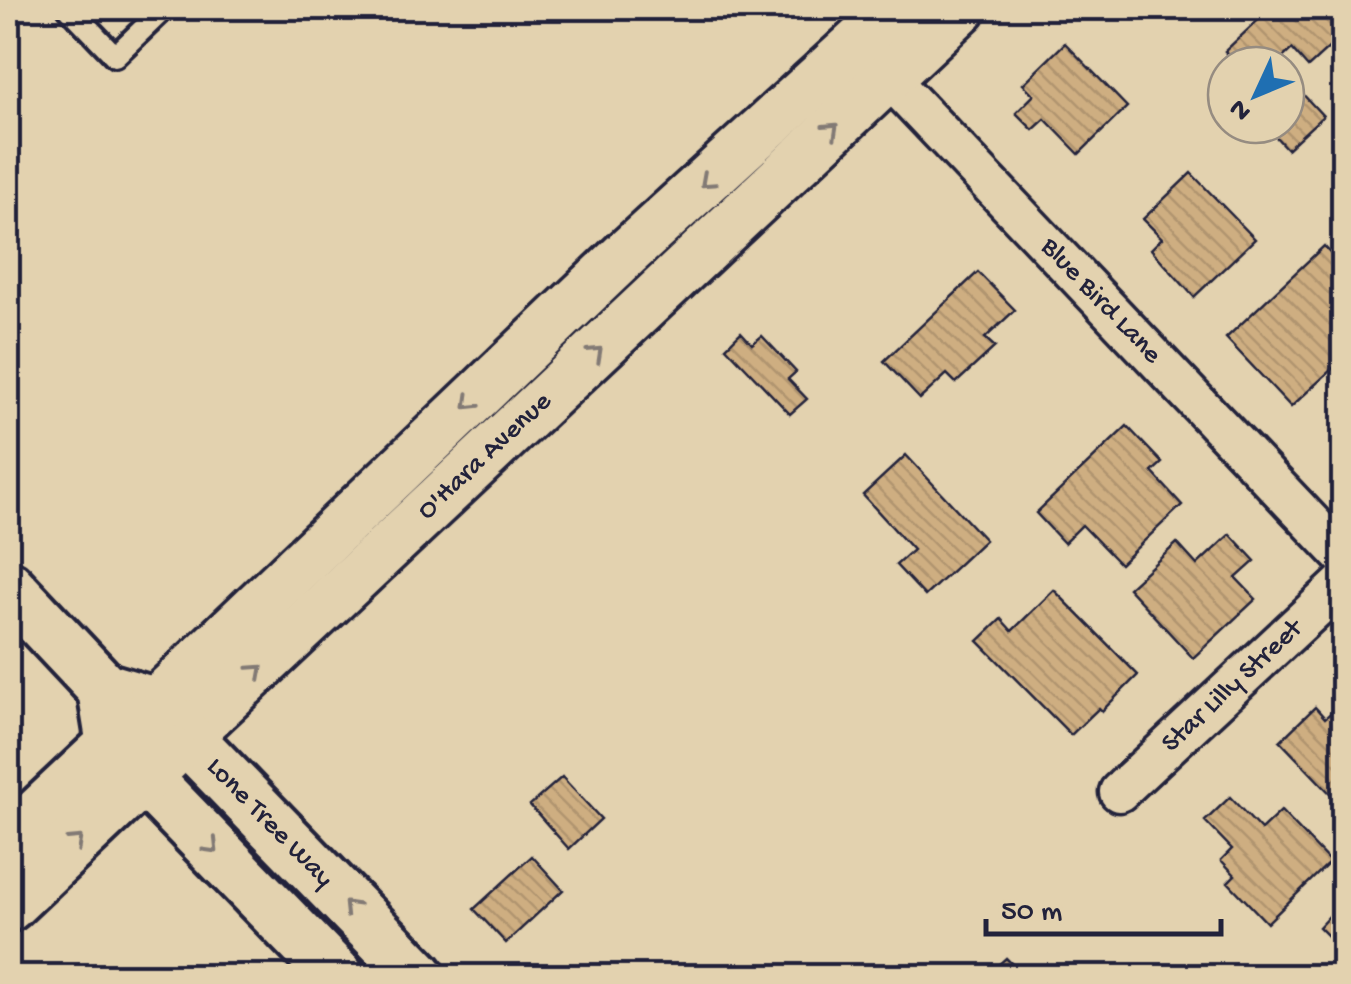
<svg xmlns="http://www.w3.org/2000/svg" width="1351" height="984" font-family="'Gochi Hand',sans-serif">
<defs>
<pattern id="building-back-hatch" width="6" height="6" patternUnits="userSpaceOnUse" patternTransform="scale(2.5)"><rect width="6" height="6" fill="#ceae81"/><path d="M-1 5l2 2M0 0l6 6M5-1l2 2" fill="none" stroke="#b19570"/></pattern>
</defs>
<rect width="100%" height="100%" fill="#e3d2af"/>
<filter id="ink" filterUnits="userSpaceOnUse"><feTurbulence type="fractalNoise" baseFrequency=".01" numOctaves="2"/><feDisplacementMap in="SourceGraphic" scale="20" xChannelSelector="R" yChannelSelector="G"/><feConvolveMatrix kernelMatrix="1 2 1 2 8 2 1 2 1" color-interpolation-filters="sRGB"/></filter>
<g filter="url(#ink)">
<path fill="url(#building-back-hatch)" stroke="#22223b" stroke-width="2.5" d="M1271 8H1344V22L1339 26 1344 34 1308 67 1292 49 1275 65H1238L1225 51Z
M1065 43 1127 107 1079 154 1045 119 1033 130 1016 113 1034 95 1023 84Z
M1286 76 1323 116 1287 149 1265 125H1286Z
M1191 173 1255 239 1194 297 1151 249 1162 238 1143 219Z
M1324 246 1344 267V272L1333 282 1344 294V358L1291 407 1226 338Z
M978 272 1015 310 985 338 995 347 956 383 947 374 920 399 884 361Z
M741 332 752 344 762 336 796 372 788 379 807 399 790 414 726 347Z
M1127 426 1162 463 1152 472 1182 505 1120 564 1082 525 1064 543 1036 513Z
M906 455 985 540 925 596 896 565 913 550 863 495Z
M1230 534 1255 561 1236 578 1256 599 1193 658 1128 588 1177 543 1197 565Z
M1054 590 1138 675 1102 711 1099 708 1071 735 978 641 1001 619 1012 631Z
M1344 701V808L1280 741 1315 707 1325 718Z
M562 777 601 819 569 849 530 805Z
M1230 797 1261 830 1281 811 1330 862 1267 923 1228 882 1235 875 1221 860 1232 849 1205 821Z
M532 856 563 890 506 943 474 909Z
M1343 901H1344V952L1319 927Z
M1006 958 1024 976H986Z"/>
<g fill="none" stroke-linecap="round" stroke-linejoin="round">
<g stroke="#22223b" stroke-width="28">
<path id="service" d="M69 8 115 56 165 8"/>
</g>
<g stroke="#22223b" stroke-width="45">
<g id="minor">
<path id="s1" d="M870 58 1344 557"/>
<path id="s2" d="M1119 792 1344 582"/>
</g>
</g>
<g stroke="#22223b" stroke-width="55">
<g id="tertiary">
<path d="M154 704 628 252 896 8"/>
<path id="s3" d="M186 737 962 8"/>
</g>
</g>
<g stroke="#22223b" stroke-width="60">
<g id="secondary">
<path id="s4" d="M8 587 104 689 154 704 418 976"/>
<path d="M104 689 113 745 337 976"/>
<path d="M8 843 138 721"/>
<path d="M8 905 170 752"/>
</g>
</g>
<use href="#service" stroke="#e3d2af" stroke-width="20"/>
<use href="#minor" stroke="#e3d2af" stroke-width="38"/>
<use href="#tertiary" stroke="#e3d2af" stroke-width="48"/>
<use href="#secondary" stroke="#e3d2af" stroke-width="52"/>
</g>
<defs><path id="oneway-chevron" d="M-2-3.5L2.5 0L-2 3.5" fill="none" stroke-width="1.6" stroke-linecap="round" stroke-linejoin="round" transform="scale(2.5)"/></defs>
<g stroke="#827a75">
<use href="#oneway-chevron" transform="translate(832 129) rotate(-43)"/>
<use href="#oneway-chevron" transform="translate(707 181) rotate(138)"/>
<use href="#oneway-chevron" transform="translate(596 353) rotate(-43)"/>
<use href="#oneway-chevron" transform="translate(470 403) rotate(136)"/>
<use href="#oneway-chevron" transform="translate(257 671) rotate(-42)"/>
<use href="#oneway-chevron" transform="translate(76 841) rotate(-43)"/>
<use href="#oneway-chevron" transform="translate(212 847) rotate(46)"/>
<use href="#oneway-chevron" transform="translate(350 907) rotate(-134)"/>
</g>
</g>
<g text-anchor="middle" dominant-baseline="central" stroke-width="8" stroke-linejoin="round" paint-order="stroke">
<g font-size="28" fill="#22223b" stroke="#e3d2af">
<text stroke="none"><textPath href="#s1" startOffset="335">Blue Bird Lane</textPath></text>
<text stroke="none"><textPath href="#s3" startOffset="410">O'Hara Avenue</textPath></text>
<text stroke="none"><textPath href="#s2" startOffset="155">Star Lilly Street</textPath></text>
<text stroke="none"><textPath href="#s4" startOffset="358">Lone Tree Way</textPath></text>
</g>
</g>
<rect width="1351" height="984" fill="none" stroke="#e3d2af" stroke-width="40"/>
<rect x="20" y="20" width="1311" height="944" fill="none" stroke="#22223b" stroke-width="4" filter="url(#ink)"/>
<g transform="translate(1256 95) rotate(226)"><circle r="48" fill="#e3d2af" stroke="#968c81" stroke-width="2.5"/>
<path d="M0-8L18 38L0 25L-18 38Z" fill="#1f6fb2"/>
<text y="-15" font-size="28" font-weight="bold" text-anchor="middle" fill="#22223b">N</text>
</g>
<path d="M986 919v15h235v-15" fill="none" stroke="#22223b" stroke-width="5"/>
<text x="1001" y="919" font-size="30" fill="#22223b" stroke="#e3d2af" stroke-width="8" paint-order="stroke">50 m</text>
</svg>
